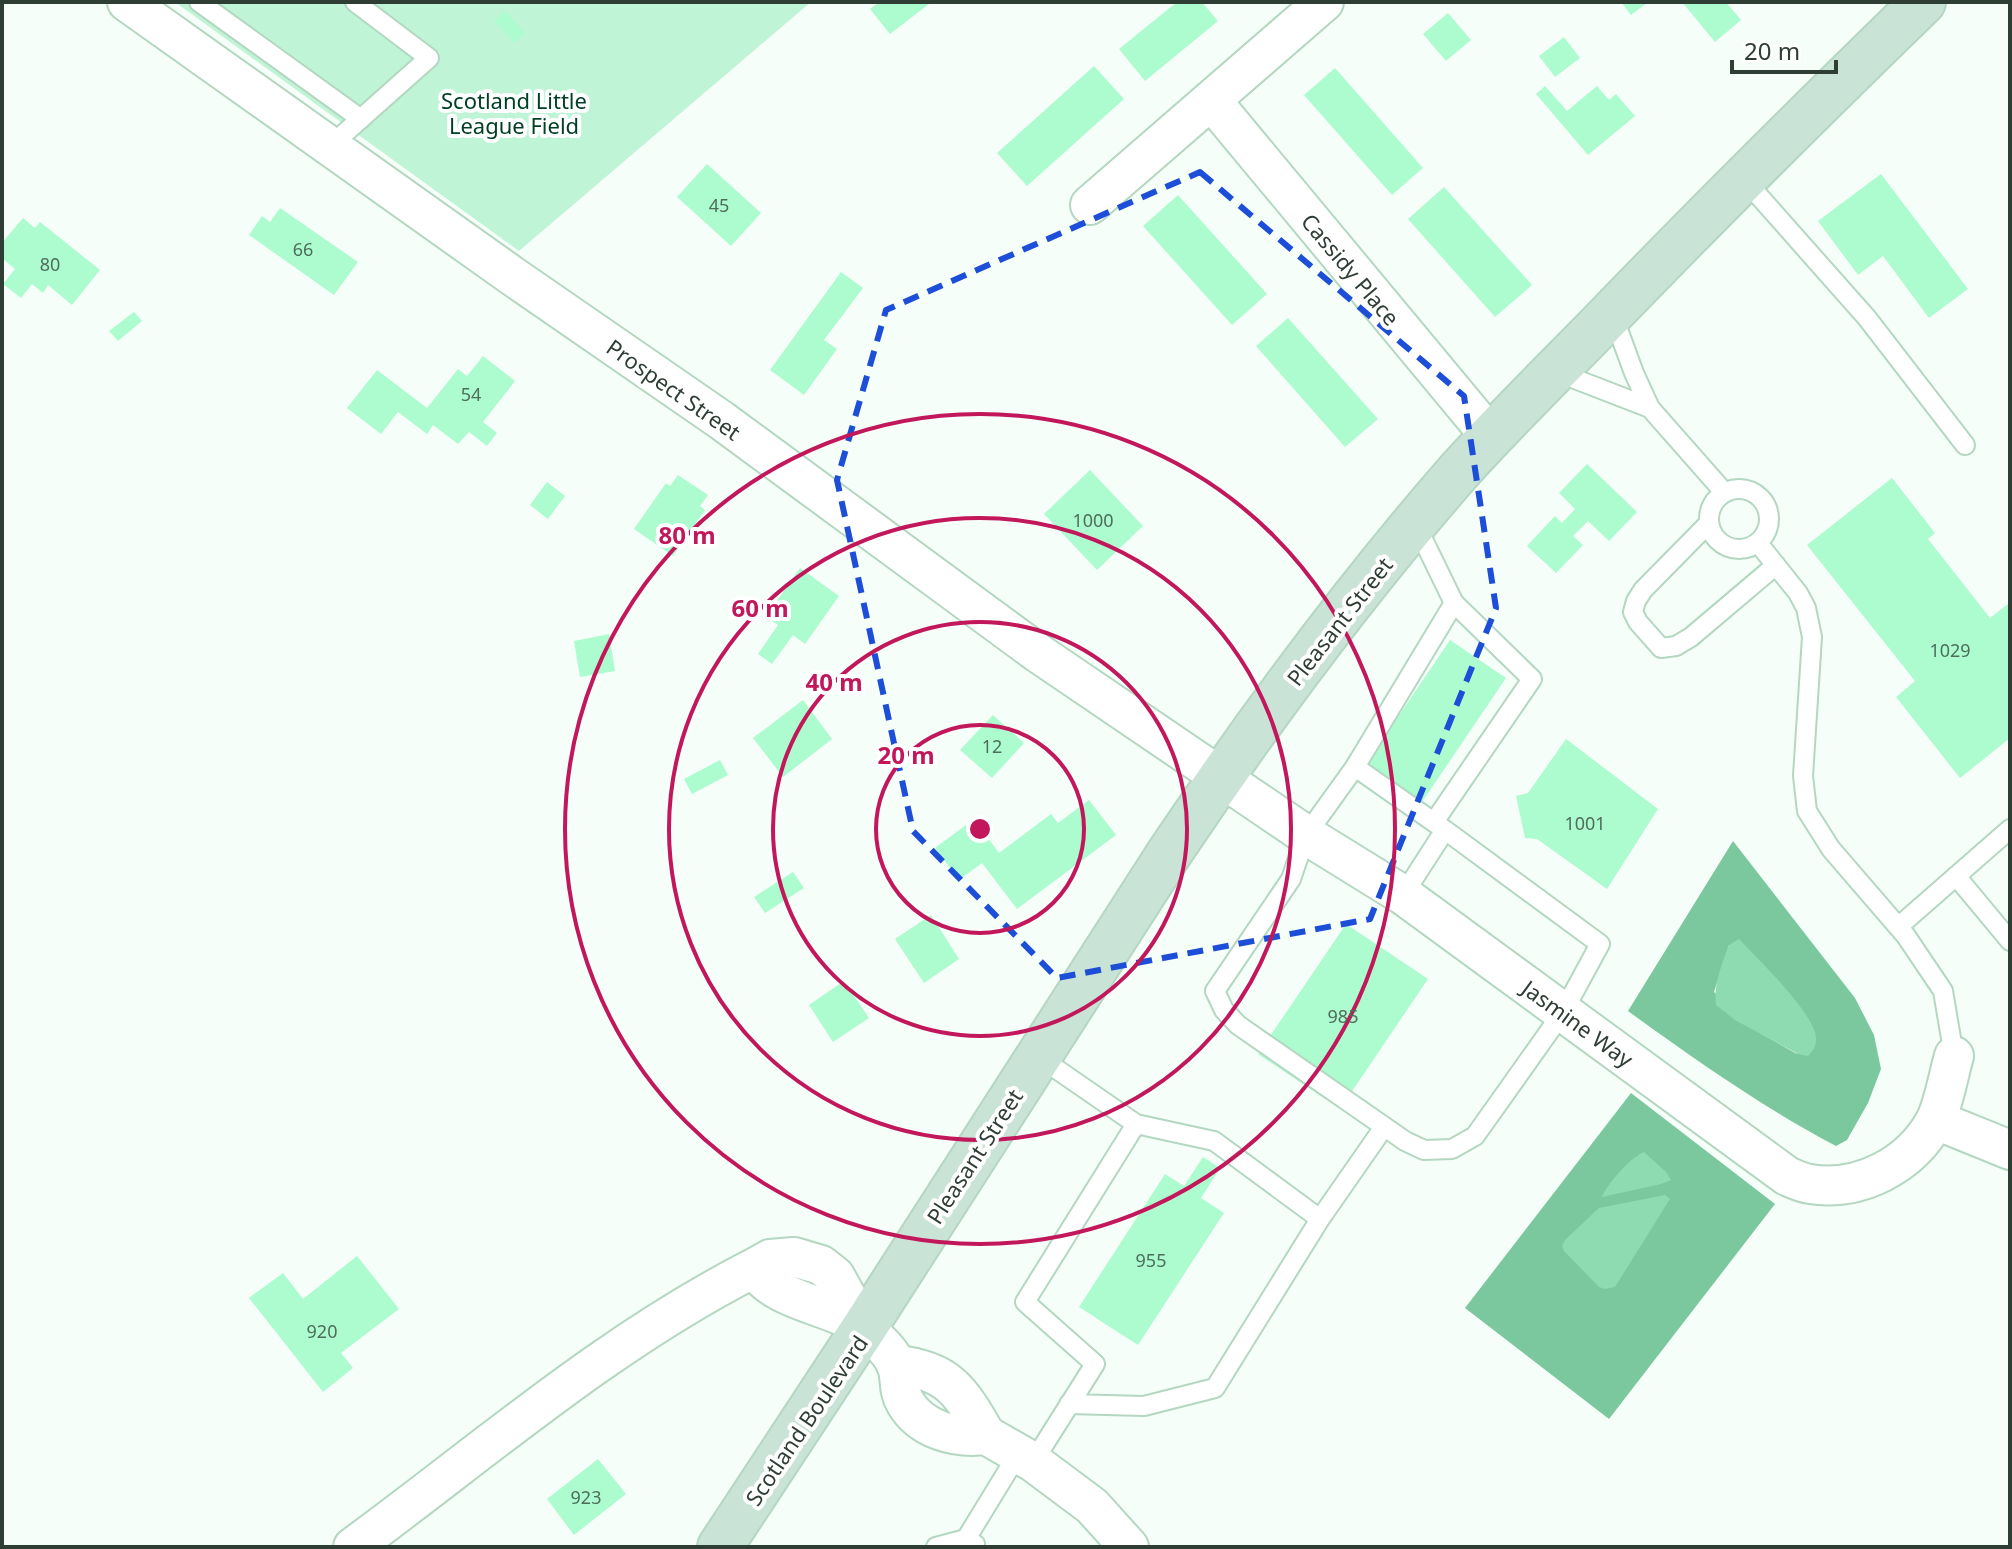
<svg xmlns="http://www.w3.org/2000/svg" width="2012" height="1549" font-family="'Noto Sans',sans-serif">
<rect width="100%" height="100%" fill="#f6fef9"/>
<path fill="#bff4d6" d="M175 2H811L519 251Z"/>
<path fill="#7bc89f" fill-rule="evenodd" d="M1733 841 1855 998 1874 1035 1881 1069 1868 1103 1847 1140 1836 1146C1764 1108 1694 1059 1628 1011ZM1729 945 1797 1054 1760 1033 1714 992Z
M1631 1093 1775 1204 1609 1419 1465 1308Z"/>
<path fill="#8edbb1" d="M1739 939C1757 958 1817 1016 1816 1039 1816 1047 1813 1051 1808 1056L1798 1054 1735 1020 1716 1005C1713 985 1722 964 1729 945Z
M1644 1152 1666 1172 1671 1180 1661 1184 1602 1197C1607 1184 1631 1157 1644 1152Z
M1665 1195 1670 1199 1668 1202 1615 1287 1605 1289 1599 1287 1564 1251 1562 1246 1565 1240 1599 1208Z"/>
<path fill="#adfcd0" d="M879 2H927L929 4 890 34 870 9Z
M1177 2H1202L1218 21 1145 81 1119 49Z
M1621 2H1648L1631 15Z
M1682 2H1726L1741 20 1715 42Z
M506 11 525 33 514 43 494 21Z
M1448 13 1471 40 1446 61 1423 34Z
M1564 37 1580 58 1555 77 1539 56Z
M1094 66 1124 99 1027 186 997 153Z
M1335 68 1423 168 1392 195 1304 95Z
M1545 86 1567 111 1597 86 1609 100 1616 94 1635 116 1588 155 1536 94Z
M707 164 761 213 731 246 677 197Z
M1881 174 1968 289 1929 318 1883 256 1858 275 1818 221Z
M1444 187 1532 285 1495 317 1408 219Z
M1178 195 1267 294 1232 325 1143 226Z
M280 208 358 262 334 295 249 235 262 216 270 222Z
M23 218 35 228 40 222 100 270 72 305 48 285 43 293 32 284 21 298 3 284 15 269 2 258V243Z
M841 272 863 288 824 340 837 349 804 395 770 370Z
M134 312 142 321 118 341 109 331Z
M1288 318 1378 419 1345 447 1256 346Z
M483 356 515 381 483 422 497 433 487 446 469 432 458 444 433 425 427 434 398 412 381 434 347 408 377 370 427 408 458 369 467 376Z
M1587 464 1637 512 1609 541 1588 521 1573 536 1583 545 1556 573 1527 546 1555 516 1562 523 1575 509 1559 493Z
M1090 470 1143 526 1097 570 1044 514Z
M678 475 708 495 700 506 705 510 673 556 634 529 666 483 670 486Z
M1892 478 1935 533 1928 539 1990 618 2008 604 2010 606V738L1960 778 1896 697 1915 681 1807 545Z
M547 482 565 496 548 519 530 505Z
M800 568 839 596 805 644 793 635 772 664 758 654 778 625 766 616Z
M609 634 615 671 580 677 574 641Z
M1450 640 1506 678 1420 805 1364 767Z
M803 700 832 739 783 777 753 738Z
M993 715 1024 743 992 778 960 750Z
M1566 739 1658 809 1607 889 1537 839 1525 838 1516 796 1528 793Z
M720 760 728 775 692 794 684 779Z
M1089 800 1116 835 1017 909 982 863 959 880 935 848 974 819 999 853 1051 814 1058 823Z
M793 872 804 888 765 913 754 897Z
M931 915 959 959 924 983 895 939Z
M1346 924 1428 979 1340 1109 1258 1054Z
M844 981 869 1018 833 1042 809 1005Z
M1203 1157 1220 1168 1201 1198 1224 1213 1138 1345 1079 1307 1165 1174 1184 1186Z
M357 1256 399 1309 341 1353 353 1368 323 1392 249 1298 283 1273 303 1299Z
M598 1459 626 1494 574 1535 547 1499Z"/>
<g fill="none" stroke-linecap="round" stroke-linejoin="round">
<g stroke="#b3d7c1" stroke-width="22">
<path id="lane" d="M199 2 361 119
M329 147 429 58 355 2
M1743 178 1867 318 1965 445
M1557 372 1650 408 1634 373 1612 313
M1650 408 1724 492
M1709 519a30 30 0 1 1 60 0a30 30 0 1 1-60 0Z
M1709 523 1643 590 1636 601 1633 612 1638 622 1661 648 1676 646 1691 637 1776 565
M1416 525 1454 603 1532 679 1434 822
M1758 543 1798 593 1806 608 1812 637 1803 776 1807 811 1831 849 1906 936 1943 991 1954 1056
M1355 767 1454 603
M1956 876 2010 941
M1403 895 1445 830 1600 944 1563 1012 1475 1136 1452 1149 1424 1150 1405 1141 1238 1025 1224 1010 1215 991 1291 879 1306 835 1355 767 1445 830
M1898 927 2010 829
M1039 1057 1136 1124 1214 1141 1320 1219 1215 1388 1144 1406 1069 1404
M1320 1219 1384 1127
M1033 1462 1095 1364 1025 1302 1136 1124
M936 1547 966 1539 975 1544
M968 1547 966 1539 1018 1454"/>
</g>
<g stroke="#b3d7c1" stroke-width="42">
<path id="street" d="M127 2 511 275 721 420 1038 653 1306 835 1403 895 1787 1176C1794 1179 1802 1183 1810 1184 1860 1192 1911 1165 1935 1121 1943 1107 1949 1073 1954 1056
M1211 100 1491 437
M1090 205 1324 2
M1936 1120 2010 1150
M864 1328 835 1276 821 1265 794 1257 770 1259 754 1268C776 1303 832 1304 865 1329 876 1338 892 1353 897 1366 901 1378 898 1391 905 1402 921 1430 956 1439 986 1435 961 1392 949 1370 896 1365
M986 1435 1033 1462 1092 1506 1129 1547
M353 1547C485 1450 607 1343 754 1268"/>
</g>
<g stroke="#b3d7c1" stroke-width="48">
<path id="secondary" d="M720 1547 864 1328 1170 852C1258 721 1355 590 1459 471 1505 420 1554 372 1602 323 1707 214 1815 107 1923 2"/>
</g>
<use href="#lane" stroke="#fff" stroke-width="18"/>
<use href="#street" stroke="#fff" stroke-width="38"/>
<use href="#secondary" stroke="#c9e3d6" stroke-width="44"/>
</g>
<path fill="none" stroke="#1d4ed8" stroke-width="6" stroke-dasharray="16 10" stroke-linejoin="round" d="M1200 172 1464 396 1496 608 1370 919 1057 978 913 831 837 480 886 310Z"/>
<g fill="none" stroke="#c2185b" stroke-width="4">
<circle cx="980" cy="829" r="104"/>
<circle cx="980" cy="829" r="207"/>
<circle cx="980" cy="829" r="311"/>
<circle cx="980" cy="829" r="415"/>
</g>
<g text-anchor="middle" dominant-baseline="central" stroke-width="8" stroke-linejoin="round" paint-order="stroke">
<g font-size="18" fill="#4e6e5c">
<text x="719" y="205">45</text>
<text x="303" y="249">66</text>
<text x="50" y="264">80</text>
<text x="471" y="394">54</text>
<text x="1093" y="520">1000</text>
<text x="1950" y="650">1029</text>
<text x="992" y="746">12</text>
<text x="1585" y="823">1001</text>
<text x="1343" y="1016">985</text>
<text x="1151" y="1260">955</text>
<text x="322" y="1331">920</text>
<text x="586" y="1497">923</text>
</g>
<g font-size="22" fill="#004026" stroke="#fff">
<text x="514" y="100">Scotland Little<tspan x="514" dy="25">League Field</tspan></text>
</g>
<g font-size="22" fill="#2f3e35" stroke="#fff">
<text transform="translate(1351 269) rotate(50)">Cassidy Place</text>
<text transform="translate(674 389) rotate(35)">Prospect Street</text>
<text transform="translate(1339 621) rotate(-52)">Pleasant Street</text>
<text transform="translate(1578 1023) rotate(36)">Jasmine Way</text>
<text transform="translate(974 1156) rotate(-57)">Pleasant Street</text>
<text transform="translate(806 1420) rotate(-56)">Scotland Boulevard</text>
</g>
</g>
<circle cx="980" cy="829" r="12" fill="#c2185b" stroke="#fff" stroke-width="4"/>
<g font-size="24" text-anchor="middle" font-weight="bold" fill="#c2185b" stroke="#fff" stroke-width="8" stroke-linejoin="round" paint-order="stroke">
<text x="687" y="544">80 m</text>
<text x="760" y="617">60 m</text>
<text x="834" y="691">40 m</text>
<text x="906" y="764">20 m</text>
</g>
<rect width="2012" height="1549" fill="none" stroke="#2f3e35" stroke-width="8"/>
<path d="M1732 60v12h104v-12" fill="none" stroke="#2f3e35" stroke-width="4"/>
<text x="1744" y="60" font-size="24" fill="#2f3e35" stroke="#ffffff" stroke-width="6" paint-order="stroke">20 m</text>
</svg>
